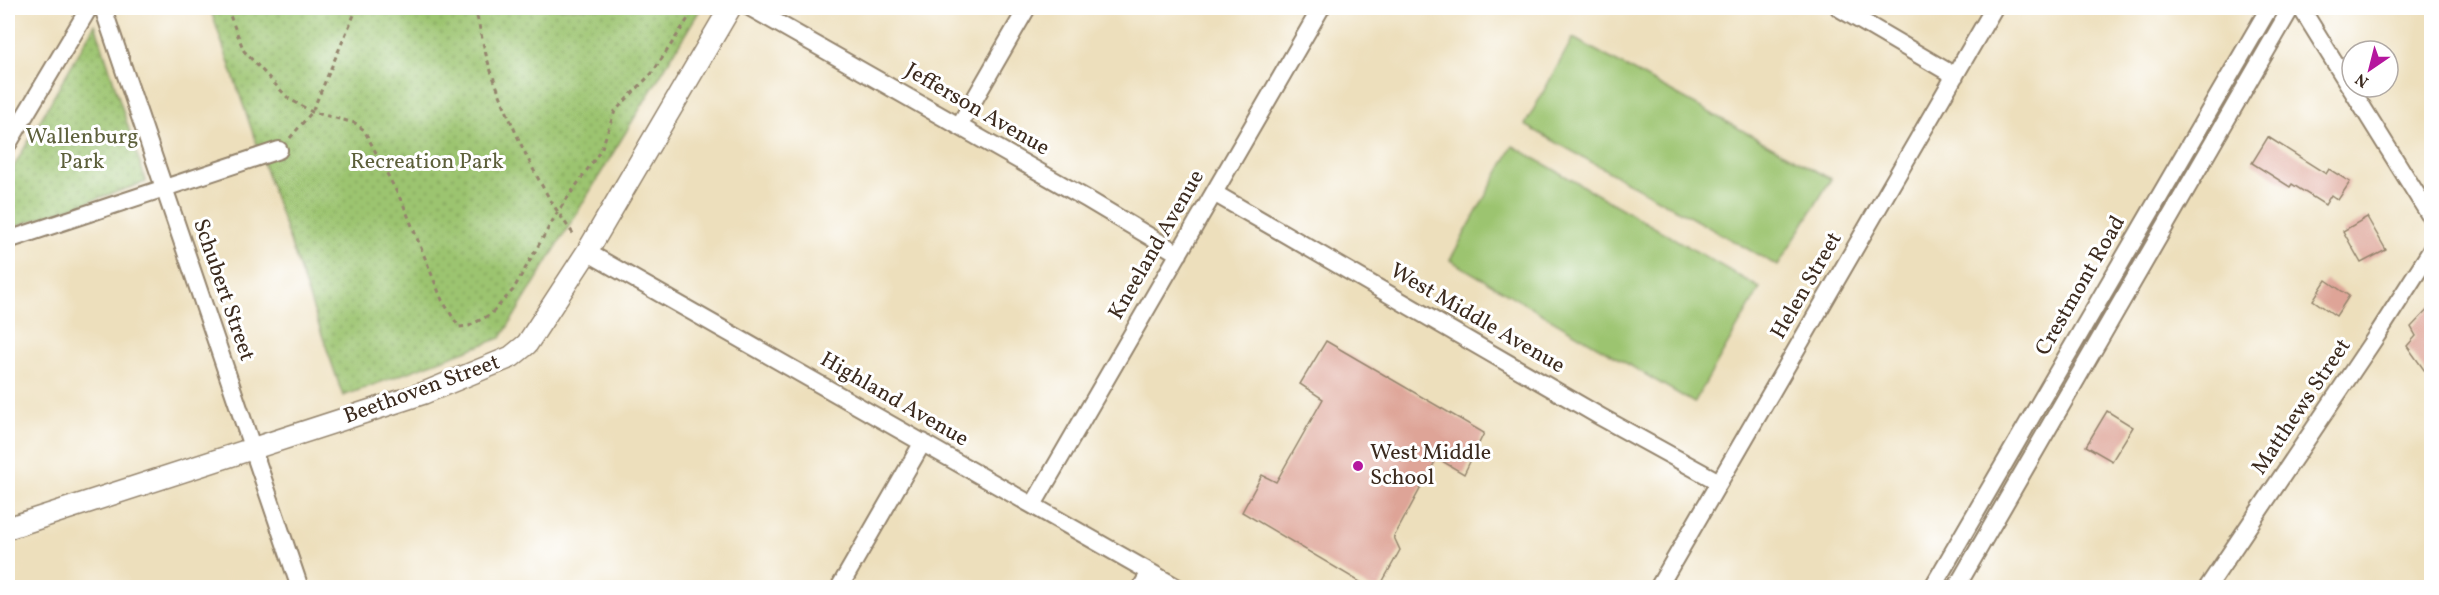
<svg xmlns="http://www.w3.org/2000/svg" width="2439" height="595" font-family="Vollkorn,serif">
<defs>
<pattern id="park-dots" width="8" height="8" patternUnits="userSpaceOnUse" patternTransform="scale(1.5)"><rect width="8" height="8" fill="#9cc470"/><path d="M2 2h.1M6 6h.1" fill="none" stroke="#809f5b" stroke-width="1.8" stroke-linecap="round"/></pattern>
</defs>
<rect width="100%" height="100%" fill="#fff"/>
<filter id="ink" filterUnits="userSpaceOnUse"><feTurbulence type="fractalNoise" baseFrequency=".0167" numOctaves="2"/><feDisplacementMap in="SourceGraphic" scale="12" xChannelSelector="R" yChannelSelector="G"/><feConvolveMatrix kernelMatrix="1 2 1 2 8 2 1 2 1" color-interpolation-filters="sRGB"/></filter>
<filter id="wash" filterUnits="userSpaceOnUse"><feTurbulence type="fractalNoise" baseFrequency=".008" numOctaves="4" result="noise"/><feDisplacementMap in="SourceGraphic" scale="24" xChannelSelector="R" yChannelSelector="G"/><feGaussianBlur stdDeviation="1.35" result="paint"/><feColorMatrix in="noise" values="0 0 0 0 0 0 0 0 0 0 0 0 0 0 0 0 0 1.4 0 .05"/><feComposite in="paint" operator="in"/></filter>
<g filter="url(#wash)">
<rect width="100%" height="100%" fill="#eddfbc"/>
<path fill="url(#park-dots)" stroke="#6c7747" stroke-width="1.5" d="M210 8H701L501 338 343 396Z
M95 24 146 182 8 229V177Z"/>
<path fill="#9cc470" stroke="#6c7747" stroke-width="1.5" d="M1573 38 1831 179 1778 266 1525 125Z
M1513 146 1760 288 1694 403 1450 260Z"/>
<g id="blocks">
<path fill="#dea497" d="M2268 137 2326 174 2329 169 2350 182 2338 200 2331 195 2325 205 2292 184 2290 187 2252 163Z
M2367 217 2386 250 2361 263 2343 231Z
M2326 280 2349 296 2336 316 2313 300Z
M2432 305V381L2407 346 2416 336 2411 327Z
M1326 341 1484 433 1464 474 1437 458 1394 537 1400 550 1379 588H1370L1242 512 1262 475 1276 482 1323 399 1300 384Z
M2107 411 2133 427 2112 461 2086 446Z"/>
</g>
</g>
<g filter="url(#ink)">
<use href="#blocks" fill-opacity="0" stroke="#94846d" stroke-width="1.5"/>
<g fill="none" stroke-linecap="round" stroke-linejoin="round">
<g stroke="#94846d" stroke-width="20">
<path id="minor" d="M103 8 300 588
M751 8 1087 199 1179 254
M1839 8 1955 76
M2301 8 2432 219
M959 126 1027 8
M8 144 89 8
M1214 193 1601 417 1719 482
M8 240 279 150
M587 252 1178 588
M1033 505 1321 8
M839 588 923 442
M1141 588 1150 572
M1658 588 1994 8
M1932 588 2269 8
M1956 588 2291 8
M2207 588 2377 335 2432 249"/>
</g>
<g stroke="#94846d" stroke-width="24">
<path id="tertiary" d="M8 528 424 393 511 357 527 344 587 252 730 8"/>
</g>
<path stroke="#94846d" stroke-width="3" stroke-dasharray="4.5 4.5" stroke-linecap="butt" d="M227 8 244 51 288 98 312 112 355 123 364 130 404 206 442 300 459 327 469 326 491 314 513 290 557 213 601 150 615 111 653 72 695 8
M475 8C480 28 484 51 491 71 512 128 538 188 575 236
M290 138 312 112 357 8"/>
<use href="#minor" stroke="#fff" stroke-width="16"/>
<use href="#tertiary" stroke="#fff" stroke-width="21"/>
</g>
</g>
<circle fill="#b5179e" stroke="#fff" stroke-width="2" cx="1358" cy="466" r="6"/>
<g text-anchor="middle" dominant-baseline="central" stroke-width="6" stroke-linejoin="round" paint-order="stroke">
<g font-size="22" fill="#3b2a1e" stroke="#fff">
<text transform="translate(977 110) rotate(30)">Jefferson Avenue</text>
<text transform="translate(1157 245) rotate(-60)">Kneeland Avenue</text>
<text transform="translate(1807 286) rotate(-60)">Helen Street</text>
<text transform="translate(2081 286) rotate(-60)">Crestmont Road</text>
<text transform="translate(223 290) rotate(71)">Schubert Street</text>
<text transform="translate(1477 319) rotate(30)">West Middle Avenue</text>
<text transform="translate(422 390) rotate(-20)">Beethoven Street</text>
<text transform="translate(894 400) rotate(30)">Highland Avenue</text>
<text transform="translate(2302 407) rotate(-56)">Matthews Street</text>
</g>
<g font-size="22" fill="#5d603b" stroke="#fff">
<text x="82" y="137">Wallenburg<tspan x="82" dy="25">Park</tspan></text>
<text x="427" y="162">Recreation Park</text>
</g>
<g font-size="22" fill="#3b2a1e" stroke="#fff" text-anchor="start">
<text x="1370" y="453">West Middle<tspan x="1370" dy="25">School</tspan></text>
</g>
</g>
<rect width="2439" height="595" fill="none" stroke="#fff" stroke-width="30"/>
<g transform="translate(2370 69) rotate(215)"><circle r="28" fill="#ffffff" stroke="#b1aaa5" stroke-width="1.5"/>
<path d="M0-4.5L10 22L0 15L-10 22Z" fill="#b5179e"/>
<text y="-9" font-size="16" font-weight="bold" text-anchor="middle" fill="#3b2a1e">N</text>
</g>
</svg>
